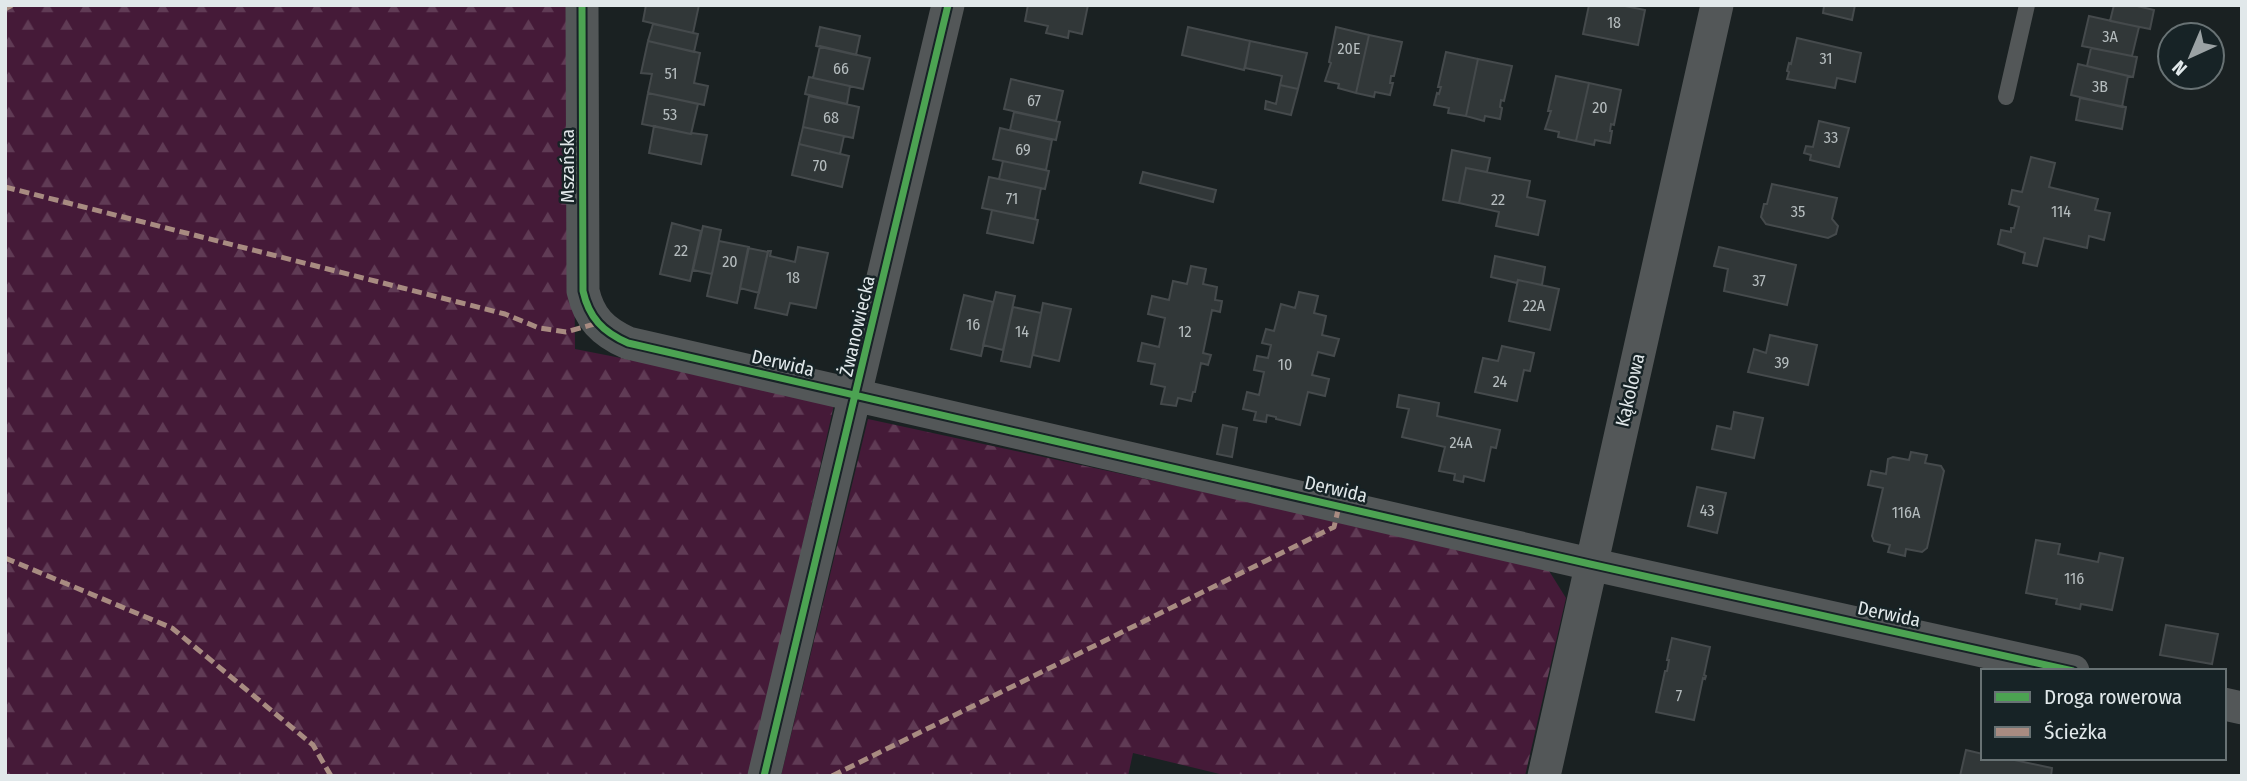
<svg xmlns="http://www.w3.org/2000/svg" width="2247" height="781" font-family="'Fira Sans Condensed',sans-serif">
<defs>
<pattern id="forest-firs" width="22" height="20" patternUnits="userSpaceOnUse" patternTransform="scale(1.75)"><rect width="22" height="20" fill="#451a38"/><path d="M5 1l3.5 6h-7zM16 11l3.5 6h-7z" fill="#603b55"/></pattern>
</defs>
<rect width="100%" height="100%" fill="#1a2122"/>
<path fill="url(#forest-firs)" d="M5 5H572L575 349 835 400 751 776H5Z
M868 419 1546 566 1566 598 1525 776H1228L1133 753 1128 776H781Z"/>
<path fill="#313738" stroke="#454a4c" stroke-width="2" d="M646 5H699L693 33 643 21Z
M1028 5H1088L1082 34 1069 31 1068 38 1046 33 1048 26 1025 21Z
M1589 5H1620L1645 10 1638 45 1583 34Z
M1820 5H1855L1852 20 1823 13 1824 6Z
M2114 5H2133L2154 10 2150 29 2110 21Z
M2089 16 2139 27 2132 56 2082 46Z
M653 24 698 34 694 52 648 41Z
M820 27 860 36 856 55 816 46Z
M1188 27 1250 41 1244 70 1182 55Z
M1336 27 1369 35 1356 93 1338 88 1339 84 1325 81 1331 63 1329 62Z
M1369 35 1402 42 1394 76H1391L1390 83H1393L1390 95 1375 92 1374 97 1356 93Z
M1797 38 1861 53 1855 82 1837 78 1835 88 1787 79 1789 72 1787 71 1789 63 1791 64Z
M648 41 700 53 694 83 708 86 704 105 648 93 652 74 641 73Z
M1250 41 1307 53 1298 89 1280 85 1282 76 1245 68Z
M820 46 870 58 863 89 813 78Z
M2091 48 2137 57 2133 77 2087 66Z
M1446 52 1478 59 1466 116 1448 113 1449 108 1434 105 1437 93 1439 94 1441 87H1438Z
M1478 59 1512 66 1504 101 1501 100 1500 107 1502 108 1500 119 1485 116 1484 121 1466 116Z
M2078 64 2128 76 2122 107 2071 95Z
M1556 76 1589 83 1576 141 1558 137 1559 132 1545 129 1551 111H1548Z
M809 77 850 86 847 104 805 94Z
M1011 79 1063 91 1056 121 1004 109Z
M1589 83 1621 90 1614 125 1611 124 1610 131H1612L1610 143 1595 140 1594 145 1576 141Z
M1280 85 1298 89 1291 115 1265 109 1266 101 1276 104Z
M648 93 698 104 691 134 642 124Z
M809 96 859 107 853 138 803 127Z
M2080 98 2126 107 2122 129 2076 120Z
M1014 112 1060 122 1056 140 1010 130Z
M1819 121 1849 128 1839 167 1810 160 1811 155 1804 153 1806 146 1813 147Z
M654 126 691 134 692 133 707 135 701 164 649 153Z
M803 127 844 136 840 154 799 144Z
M1000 128 1052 140 1046 170 993 159Z
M799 144 849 156 842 187 792 175Z
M1452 150 1490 158 1487 172 1466 168 1459 203 1443 200Z
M2031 157 2055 163 2049 187 2098 199 2095 210 2110 213 2104 240 2089 236 2087 248 2044 238 2037 266 2023 263 2025 253 1998 244 2001 230 2011 232V228H2014L2019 207 2009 204 2012 190 2022 192Z
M1003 161 1049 171 1045 189 999 179Z
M1466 168 1530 181 1527 197 1545 201 1538 235 1496 226 1499 212 1459 203Z
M1143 172 1216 190 1213 202 1140 183Z
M989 177 1041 188 1035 219 982 208Z
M1772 184 1837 198 1832 219 1838 226 1836 234 1828 238 1766 224 1761 217 1764 204H1767Z
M992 210 1038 220 1033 243 987 233Z
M672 223 701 231 690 281 660 274Z
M703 226 721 230 712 274 693 270Z
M719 241 749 247 737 303 707 296Z
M798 247 828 253 816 308 790 303 787 315 755 308 768 251H771L770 256 795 262Z
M1719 247 1796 265 1787 305 1724 291 1728 269 1714 266Z
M748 248 768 252 759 293 740 288Z
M1495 256 1545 267 1542 285 1518 280 1517 283 1491 277Z
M1191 266 1206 269 1203 284 1217 287 1215 300 1222 301 1220 312 1212 310 1203 353 1211 355 1208 365 1201 363 1195 392H1193L1191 401 1178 398 1176 406 1161 404 1165 387 1151 384 1155 364 1138 361 1142 343 1159 347 1165 318 1148 314 1152 296 1169 300 1173 281 1187 284Z
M1518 280 1559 289 1550 330 1509 321Z
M996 292 1015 296 1003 350 983 345Z
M1299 292 1318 296 1314 313 1326 316 1322 335 1339 339 1334 356 1318 352 1312 375 1329 379 1325 396 1308 392 1300 425 1276 419V417L1267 415 1266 422 1254 420 1256 412 1243 409 1247 392 1259 395 1264 372 1254 370 1257 356 1268 358 1271 345 1262 343 1266 329 1274 331 1281 304 1295 308Z
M964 295 993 302 981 356 951 349Z
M1043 303 1071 309 1059 361 1033 355Z
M1013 307 1041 313 1030 367 1001 361Z
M1770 335 1817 345 1808 385 1748 372 1754 349 1766 353Z
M1502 346 1534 353 1530 371 1524 370 1517 401 1475 392 1483 358 1498 361Z
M1399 395 1439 403 1437 416 1500 430 1496 448 1491 447 1484 481 1464 476 1463 482 1454 480 1455 474 1439 471 1445 447 1402 437 1409 409 1397 407Z
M1734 412 1763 418 1754 458 1712 449 1717 426 1731 429Z
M1223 425 1237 428 1232 457 1217 454Z
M1911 452 1927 455 1925 463 1941 466 1944 471 1927 548 1922 552 1906 549 1905 556 1888 552 1890 545 1874 541 1872 536 1883 488 1868 485 1871 471 1886 474 1888 459 1893 457 1909 460Z
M1697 487 1726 493 1717 533 1688 526Z
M2036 540 2060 544 2058 554 2098 562 2100 553 2123 558 2112 610 2081 604 2080 609 2056 604 2057 599 2026 593Z
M2166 625 2218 634 2212 664 2160 655Z
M1672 638 1710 647 1704 675 1706 676 1705 679 1703 678 1694 720 1656 712 1665 671H1667L1669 660H1667Z
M1966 750 1983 754V758H2005L2052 768 2051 776H1960Z"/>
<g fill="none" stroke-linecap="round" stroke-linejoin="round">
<path stroke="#535758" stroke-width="16" d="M2006 97 2027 5"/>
<path stroke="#535758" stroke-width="33" d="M582 5 583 291C589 318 603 332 628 343L1590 564 2073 671
M2224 704 2242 708
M764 776 948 5
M1544 776 1717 5"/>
<path stroke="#a88b81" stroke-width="5" stroke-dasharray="10 5" stroke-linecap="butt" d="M5 9 12 5
M5 187 505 314 539 328 566 332 598 323
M5 558 172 628 313 745 331 776
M832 776 1334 527 1339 506"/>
<g stroke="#172326" stroke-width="11">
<path id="cycleway" d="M582 5 583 291C589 318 603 332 628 343L1590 564 2073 671
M764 776 948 5"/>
</g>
<use href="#cycleway" stroke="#4ca352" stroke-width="7"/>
</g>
<g text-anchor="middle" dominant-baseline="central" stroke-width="5" stroke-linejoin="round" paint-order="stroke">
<g font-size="16" fill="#b5bcbe">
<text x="1614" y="22">18</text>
<text x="2110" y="36">3A</text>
<text x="1349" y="48">20E</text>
<text x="1826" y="58">31</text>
<text x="841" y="68">66</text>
<text x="671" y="73">51</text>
<text x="2100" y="86">3B</text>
<text x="1034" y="100">67</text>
<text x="1600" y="107">20</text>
<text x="670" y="114">53</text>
<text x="831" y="117">68</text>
<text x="1831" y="137">33</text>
<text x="1023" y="149">69</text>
<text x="820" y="165">70</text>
<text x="1012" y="198">71</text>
<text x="1498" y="199">22</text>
<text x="1798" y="211">35</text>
<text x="2061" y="211">114</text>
<text x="681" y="250">22</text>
<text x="730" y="261">20</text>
<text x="793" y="277">18</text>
<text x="1759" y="280">37</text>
<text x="1534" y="305">22A</text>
<text x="973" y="324">16</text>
<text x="1022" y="331">14</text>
<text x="1185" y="331">12</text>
<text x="1782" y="362">39</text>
<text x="1285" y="364">10</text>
<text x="1500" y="381">24</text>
<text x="1461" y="442">24A</text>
<text x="1707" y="510">43</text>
<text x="1906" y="512">116A</text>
<text x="2074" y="578">116</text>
<text x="1679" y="695">7</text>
</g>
<g font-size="19" fill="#e1e8ea" stroke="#172326">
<text transform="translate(567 166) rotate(-90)">Mszańska</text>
<text transform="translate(857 326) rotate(-77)">Żwanowiecka</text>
<text transform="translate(783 363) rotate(13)">Derwida</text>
<text transform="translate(1630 390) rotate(-77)">Kąkolowa</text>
<text transform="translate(1336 489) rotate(13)">Derwida</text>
<text transform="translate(1889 614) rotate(12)">Derwida</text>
</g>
</g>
<rect width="2247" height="781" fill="none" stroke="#e1e8ea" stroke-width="14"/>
<rect x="1981" y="669" width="245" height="91" fill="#172326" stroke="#687274" stroke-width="2"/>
<rect x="1995" y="692" width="35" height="10" fill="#4ca352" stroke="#687274" stroke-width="2"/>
<text x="2044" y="704" font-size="21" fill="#e1e8ea">Droga rowerowa</text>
<rect x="1995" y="727" width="35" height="10" fill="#a88b81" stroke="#687274" stroke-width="2"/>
<text x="2044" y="739" font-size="21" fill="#e1e8ea">Ścieżka</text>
<g transform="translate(2191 56) rotate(224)"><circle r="33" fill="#172326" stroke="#687274" stroke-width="2"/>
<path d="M0-5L12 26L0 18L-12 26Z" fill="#9ba2a4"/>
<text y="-10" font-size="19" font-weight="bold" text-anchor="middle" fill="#e1e8ea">N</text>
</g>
</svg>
